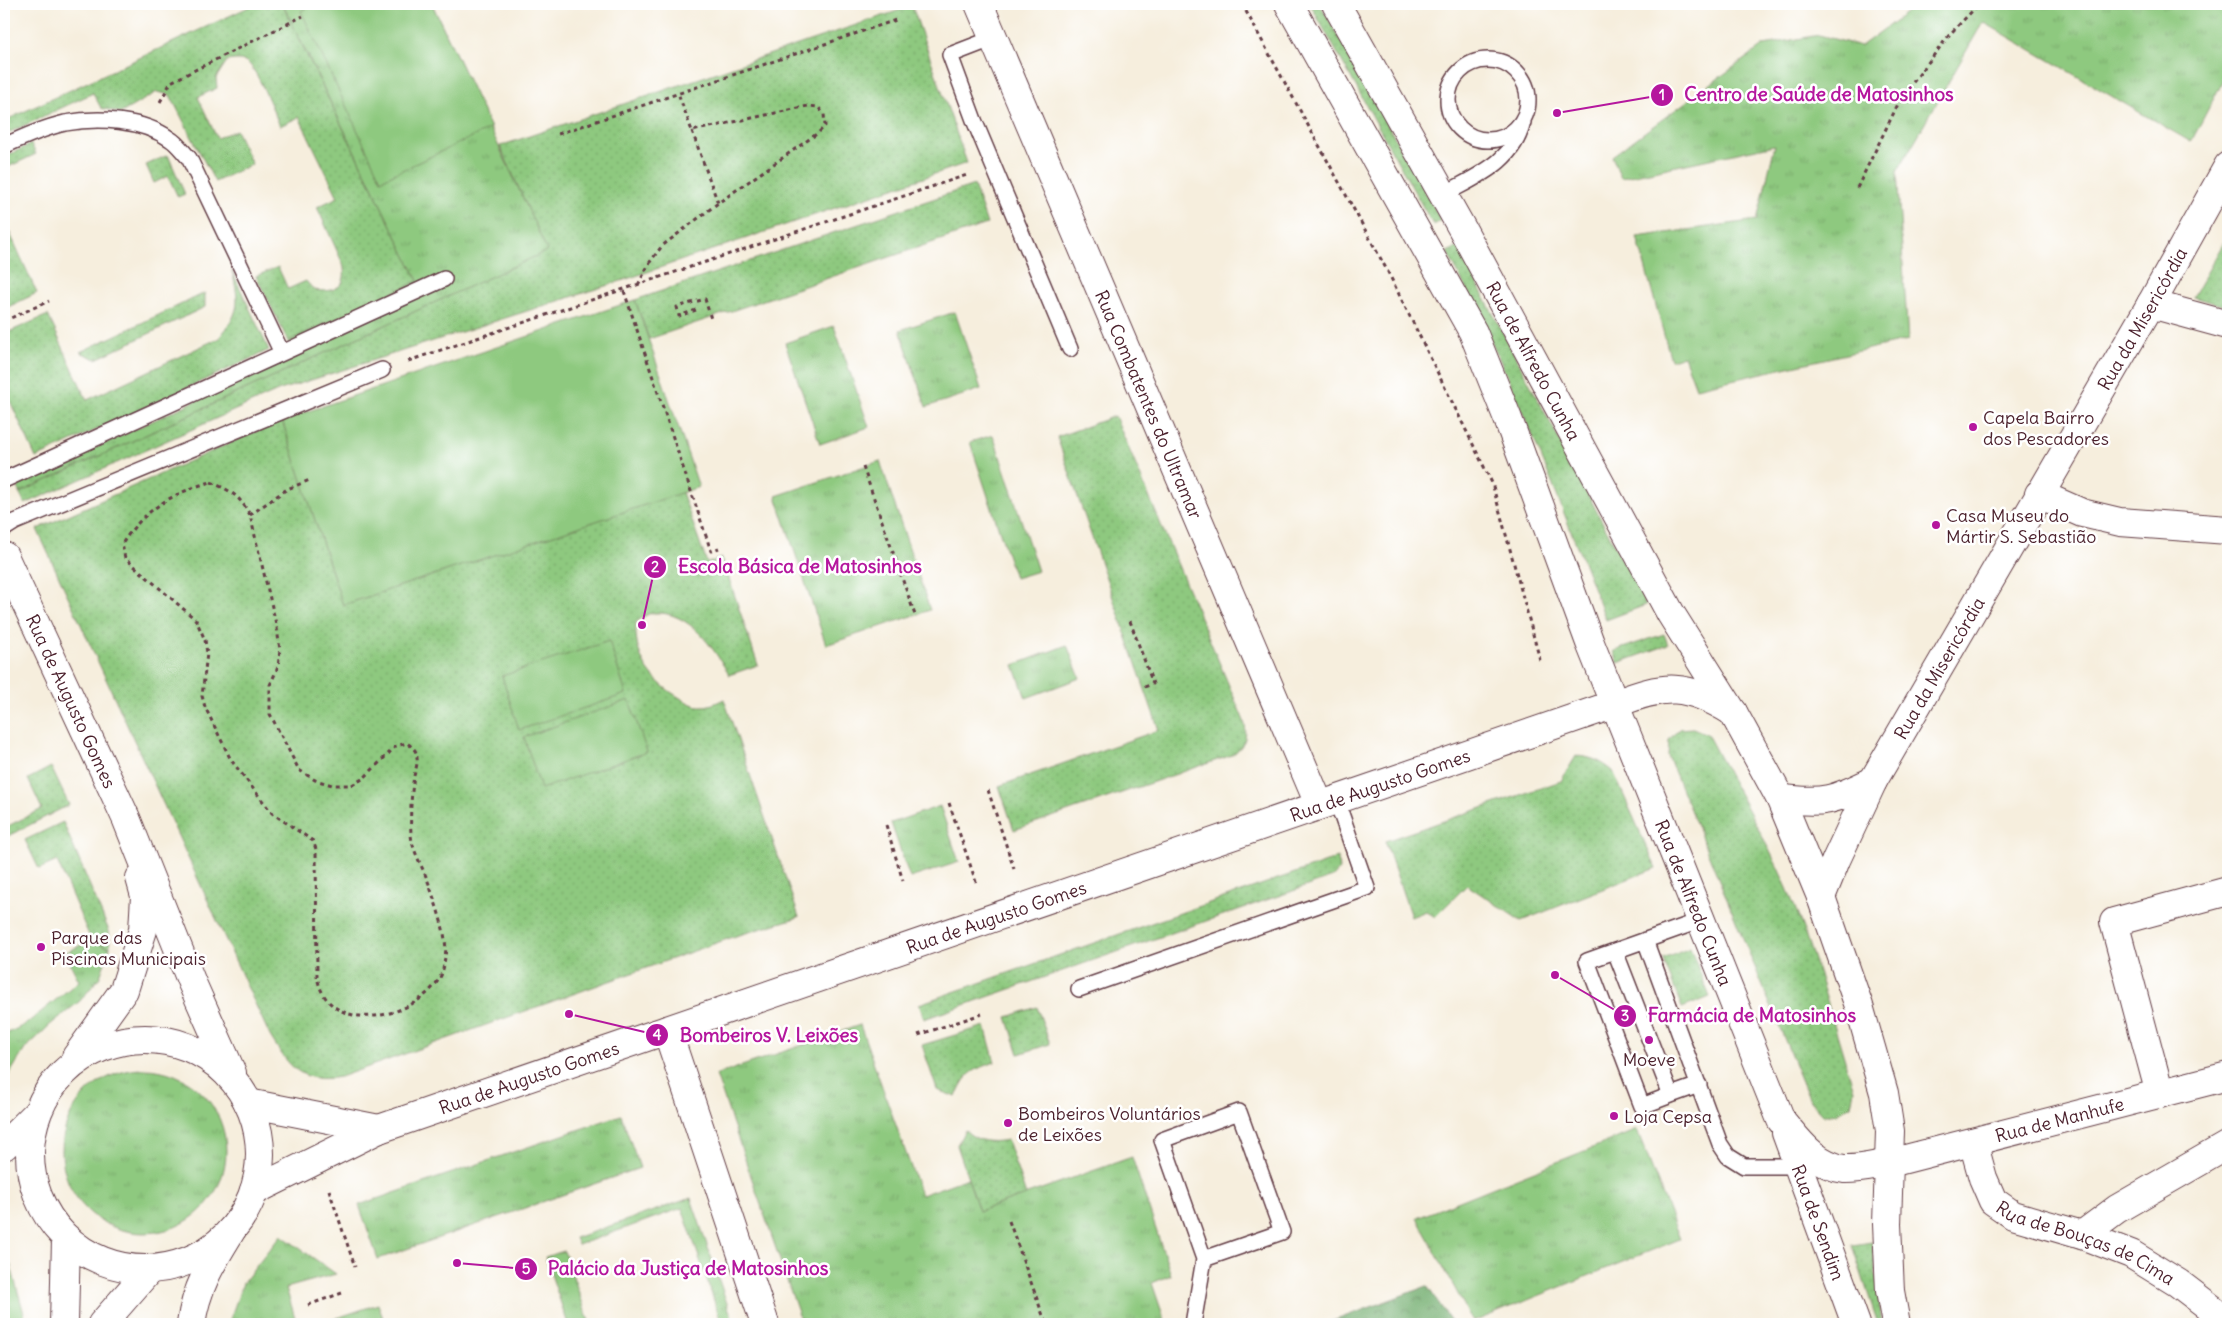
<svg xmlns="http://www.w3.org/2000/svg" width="2232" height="1328" font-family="Delius,sans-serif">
<defs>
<pattern id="grass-tufts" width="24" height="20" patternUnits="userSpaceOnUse" patternTransform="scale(1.25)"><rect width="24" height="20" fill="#8ec97f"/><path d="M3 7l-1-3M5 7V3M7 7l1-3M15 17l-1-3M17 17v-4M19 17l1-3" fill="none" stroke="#7cac6e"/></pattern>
<pattern id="forest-crowns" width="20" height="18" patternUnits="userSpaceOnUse" patternTransform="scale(1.25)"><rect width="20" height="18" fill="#72ad6e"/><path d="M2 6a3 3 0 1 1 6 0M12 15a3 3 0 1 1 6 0" fill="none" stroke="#608c5b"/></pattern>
<pattern id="park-dots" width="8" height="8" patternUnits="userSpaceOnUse" patternTransform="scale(1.25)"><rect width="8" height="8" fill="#8ec97f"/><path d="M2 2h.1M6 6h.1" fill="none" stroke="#7cac6e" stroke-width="1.8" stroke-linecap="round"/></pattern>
</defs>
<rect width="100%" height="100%" fill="#fff"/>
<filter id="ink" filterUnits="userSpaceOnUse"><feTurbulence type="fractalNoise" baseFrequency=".02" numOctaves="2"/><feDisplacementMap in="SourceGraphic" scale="10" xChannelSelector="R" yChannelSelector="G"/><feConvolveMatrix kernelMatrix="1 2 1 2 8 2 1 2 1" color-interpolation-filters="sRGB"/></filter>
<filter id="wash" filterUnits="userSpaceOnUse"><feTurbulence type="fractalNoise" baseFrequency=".0096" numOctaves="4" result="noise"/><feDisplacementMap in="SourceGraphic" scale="20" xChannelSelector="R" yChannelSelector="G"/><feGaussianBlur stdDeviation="1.12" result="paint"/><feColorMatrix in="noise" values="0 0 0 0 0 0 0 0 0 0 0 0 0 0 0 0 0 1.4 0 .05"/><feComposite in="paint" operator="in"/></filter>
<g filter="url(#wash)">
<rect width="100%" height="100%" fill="#f6eedd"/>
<path fill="url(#grass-tufts)" stroke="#6c7455" d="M286 4H432L548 251 19 493 18 484 295 354 288 341 418 281 283 5Z
M1918 4H2228V71L2191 142 1983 22 1897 172 1908 340 1696 388 1684 356 1671 360 1637 237 1757 220 1775 145 1621 178 1612 156 1764 45 1819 35 1861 46Z
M955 312 981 389 926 407 900 330Z
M834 326 869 427 820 444 785 343Z
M993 435 1038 571 1015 578 970 442Z
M880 461 930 610 826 645 776 496Z
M1067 645 1080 678 1026 698 1014 665Z
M940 806 959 862 910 878 891 823Z
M91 940 110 948 100 977 80 1001 50 1025 25 1049 4 1083V1035L26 1024 79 981 65 953Z
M860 1025 921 1195 968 1178 979 1211 1132 1157 1171 1275 1152 1283 1166 1324H802L716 1075Z
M62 1151a82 82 0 1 1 164 0a82 82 0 1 1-164 0Z
M621 1115 640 1168 378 1259 359 1205Z
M1637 1130 1680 1239 1473 1322 1417 1218Z
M691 1198 734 1324H722L682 1208 578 1245 575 1238Z
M281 1235 336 1274 286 1288 297 1324H224V1322H229L243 1283Z
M564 1251 590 1324H568L545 1257Z
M4 1255 10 1263 27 1324H4Z
M378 1304 385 1324H319Z"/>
<path fill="url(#forest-crowns)" stroke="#5e664c" d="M1427 1286 1453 1324H1325Z"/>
<path fill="url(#park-dots)" stroke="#6c7455" d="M255 4H286L283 6 418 281 288 341 256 276 278 267 288 289 306 281 314 290C334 293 349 287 343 264L317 207 338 197 299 117 280 126C274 113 257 69 247 62 240 59 234 60 227 61L216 78 217 88 198 97 217 138 236 130 252 164 215 182 170 95 157 92 121 113 101 108 93 93 4 135V121Z
M1310 4H1320L1441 220 1433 225Z
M912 6 967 163 618 282 280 390 25 504 19 493 547 251 500 146Z
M31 144 36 154 4 169V157Z
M168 155 185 194 178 197 168 176 154 183 146 165Z
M974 185 987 224 649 339 635 300Z
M4 220 37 293 4 309Z
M2228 235V307L2193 297Z
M1458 247 1646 605 1606 620C1557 496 1510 370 1447 252Z
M232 271 269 350 36 458 4 388V334L48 315 87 400 219 338C240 312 240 304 232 271Z
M205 293V307L96 359 80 352Z
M1115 416 1244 721C1248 737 1245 745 1232 755L1014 830 999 786 1159 730 1057 437Z
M282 420 343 605 682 492 707 563 722 558 758 665 729 675C714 648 689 610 653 613 648 613 641 619 636 622 634 656 649 679 677 696 684 700 694 707 702 706 710 706 718 702 724 699L799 917 736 936 340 1077C301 1084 289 1067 270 1036L37 529Z
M1664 634 1668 645 1618 663 1614 651Z
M1693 728 1707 734C1734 785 1764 835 1787 888 1815 953 1833 1023 1854 1090L1851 1106 1837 1113 1823 1115 1810 1101 1668 756 1669 740 1679 729Z
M1576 756C1592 757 1601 761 1613 771L1656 868 1521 921 1467 885 1435 917 1426 911 1411 917 1385 841 1561 781Z
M51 767 69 805 4 838V828L42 809 28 779Z
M63 822 109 931 110 948 91 940 57 861 39 869 25 840Z
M1338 858 1339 870 1333 877 924 1019 919 1004Z
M1690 948 1710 997 1682 1008 1663 959Z
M1037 1007 1050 1044 1019 1054 1007 1017Z
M985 1026 995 1062C972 1070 965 1074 956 1097L937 1090 922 1045Z
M965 1130C977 1142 991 1143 1007 1140L1026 1195 979 1211 957 1145Z
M1872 1242 1882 1324H1878L1852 1245Z"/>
<path fill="#8ec97f" stroke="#6c7455" d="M315 4H432L491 128 381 180 301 11Z
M635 300 699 487 343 605 282 420Z
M609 641 626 694 519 730 502 676Z
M629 700 647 752 541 789 524 737Z"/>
</g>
<g filter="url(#ink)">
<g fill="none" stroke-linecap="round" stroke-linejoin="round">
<g stroke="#643e46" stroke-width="18">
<path id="lane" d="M994 38 950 55 974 120 1070 349
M1448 100a40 40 0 1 1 80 0a40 40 0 1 1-80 0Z
M4 146C23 137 44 128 65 123 98 117 142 119 170 139 177 143 183 152 189 158L282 353
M1443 195C1478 175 1513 163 1523 122
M4 480 444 279
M4 529 15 522 382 370
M1645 940 1720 1144 1728 1156 1744 1166H1798
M1615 951 1587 961 1642 1106 1671 1095
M1079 989 1367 888 1336 799
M1699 1085 1671 1095 1615 951 1702 920
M1193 1324 1204 1259 1162 1140 1239 1112 1282 1232 1204 1259"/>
</g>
<g stroke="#643e46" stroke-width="30">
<g id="street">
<path id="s1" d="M979 4 1319 804"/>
<path d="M2151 304 2228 325"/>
<path d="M2039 494 2082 513 2120 522 2228 530"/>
<path d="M667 1030 765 1324"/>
<path d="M2160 1094 2114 922 2228 891"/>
<path id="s2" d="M1973 1142 1983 1178 1993 1201 2013 1215 2082 1235 2131 1254 2178 1283 2228 1321"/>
<path id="s3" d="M1890 1163 2228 1076"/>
<path d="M2082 1235 2117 1209 2228 1145"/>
</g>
</g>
<g stroke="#643e46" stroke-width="30">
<g id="secondary">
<path id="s4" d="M4 556 126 818 192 983 232 1073"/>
<path d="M1780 798C1823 805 1834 800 1873 781"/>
<path id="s5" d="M1821 897 1836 860 1873 781 2151 304 2228 166"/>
<circle cx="145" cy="1154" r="115"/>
<path d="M76 1057 124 990 143 930 145 896 140 878"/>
<path d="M248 1103 379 1129"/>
<path id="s6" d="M254 1191 379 1129 1615 704"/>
<path d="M64 1324 66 1239"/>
<path d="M102 1324 150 1269"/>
</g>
</g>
<g stroke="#643e46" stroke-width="30">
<g id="primary">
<path id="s7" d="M1289 4 1473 332 1508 419 1590 643 1781 1120C1798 1140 1815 1165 1844 1169 1856 1170 1877 1165 1890 1163"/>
<path id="s8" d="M1336 4 1464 232 1671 614 1734 714 1780 798 1821 897 1859 1006 1884 1093 1890 1131 1887 1224 1890 1291 1896 1324"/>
<path d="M1615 704C1665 684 1686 683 1733 712"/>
<path id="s9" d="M1786 1133 1856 1324"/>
</g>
</g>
<g stroke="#643e46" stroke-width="30">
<path id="highway" d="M4 1146 36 1114
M191 1324C196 1287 212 1262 231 1231"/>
</g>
<path stroke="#643e46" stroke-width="3" stroke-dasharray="4 4" stroke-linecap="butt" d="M1242 4 1388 272 1492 483 1540 660
M160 102 171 82 303 16
M692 131 718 203
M558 134 896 20
M1857 188 1901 98 1950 34 1979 4
M638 285 650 262 662 246 718 203 818 133 825 126 824 114 818 107 808 106 692 131 678 93
M624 291 711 551 719 548
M696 310 679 316 677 307 705 299 711 319
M4 321 49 301
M408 361 967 175
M863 467 915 615
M211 482C231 491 239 495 250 515L277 628 280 650 278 667 270 685V714L299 770 315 780 332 785H352L364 778 396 746 407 743C412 747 417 750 417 758 418 764 415 771 414 776 411 795 410 815 411 834 412 851 423 867 429 884 435 902 449 938 445 957 444 964 443 974 439 979 414 1020 327 1038 317 976L316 849 313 841 272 813 231 760 205 707 202 696 207 653 205 640 196 620 125 558 122 544C142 511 174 492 211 482Z
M250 515 287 489 310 480
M1130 621 1153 684 1144 687
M988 790 1014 869
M949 803 976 882
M886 825 903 881
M918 1035 982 1014
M329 1190 355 1267
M1009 1221 1046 1324
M308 1305 342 1293"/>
<use href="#lane" stroke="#fff" stroke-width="15"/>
<use href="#street" stroke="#fff" stroke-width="28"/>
<use href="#secondary" stroke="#fff" stroke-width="28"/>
<use href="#primary" stroke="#fff" stroke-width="28"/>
<use href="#highway" stroke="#fff" stroke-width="28"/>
</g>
</g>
<g fill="#b5179e" stroke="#fff" stroke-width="2">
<circle cx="1973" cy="427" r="5"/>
<circle cx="1936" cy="525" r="5"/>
<circle cx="41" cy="947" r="5"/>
<circle cx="1649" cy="1040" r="5"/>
<circle cx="1614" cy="1116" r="5"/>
<circle cx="1008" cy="1123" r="5"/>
</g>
<g text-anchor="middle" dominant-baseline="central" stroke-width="5" stroke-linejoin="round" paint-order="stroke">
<g font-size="18" fill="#4a1f2b" stroke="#fff">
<text stroke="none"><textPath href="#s5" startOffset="662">Rua da Misericórdia</textPath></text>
<text stroke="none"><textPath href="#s8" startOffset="408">Rua de Alfredo Cunha</textPath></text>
<text stroke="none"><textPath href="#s1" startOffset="435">Rua Combatentes do Ultramar</textPath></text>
<text stroke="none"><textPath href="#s5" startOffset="258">Rua da Misericórdia</textPath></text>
<text stroke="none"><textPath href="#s4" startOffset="160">Rua de Augusto Gomes</textPath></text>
<text stroke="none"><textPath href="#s6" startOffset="1198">Rua de Augusto Gomes</textPath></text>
<text stroke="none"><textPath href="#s7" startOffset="988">Rua de Alfredo Cunha</textPath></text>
<text stroke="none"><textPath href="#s6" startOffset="792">Rua de Augusto Gomes</textPath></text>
<text stroke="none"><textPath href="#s6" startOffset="298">Rua de Augusto Gomes</textPath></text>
<text stroke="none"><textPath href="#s3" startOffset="175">Rua de Manhufe</textPath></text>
<text stroke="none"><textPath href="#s9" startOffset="95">Rua de Sendim</textPath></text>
<text stroke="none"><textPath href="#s2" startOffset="165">Rua de Bouças de Cima</textPath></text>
</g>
<g font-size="18" fill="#4a1f2b" stroke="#fff" text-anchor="start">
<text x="1983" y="417">Capela Bairro<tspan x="1983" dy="21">dos Pescadores</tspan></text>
<text x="1946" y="515">Casa Museu do<tspan x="1946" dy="21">Mártir S. Sebastião</tspan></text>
<text x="51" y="937">Parque das<tspan x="51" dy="21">Piscinas Municipais</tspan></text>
<text x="1649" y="1059" text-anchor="middle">Moeve</text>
<text x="1018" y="1113">Bombeiros Voluntários<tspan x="1018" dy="21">de Leixões</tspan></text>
<text x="1624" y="1116">Loja Cepsa</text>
</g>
</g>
<path fill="none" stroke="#b5179e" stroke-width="2" d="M1557 113L1662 95M642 625L655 567M1555 975L1625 1016M569 1014L657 1035M457 1263L526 1269"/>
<g fill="#b5179e" stroke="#fff" stroke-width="2">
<circle cx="1557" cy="113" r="5"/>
<circle cx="642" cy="625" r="5"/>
<circle cx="1555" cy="975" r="5"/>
<circle cx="569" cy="1014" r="5"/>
<circle cx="457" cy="1263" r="5"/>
<circle cx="1662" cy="95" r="12"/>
<circle cx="655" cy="567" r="12"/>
<circle cx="1625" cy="1016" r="12"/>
<circle cx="657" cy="1035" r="12"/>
<circle cx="526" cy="1269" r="12"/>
</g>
<g font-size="15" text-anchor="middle" font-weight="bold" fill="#fff">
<text x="1662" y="100">1</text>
<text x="655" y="572">2</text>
<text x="1625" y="1021">3</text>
<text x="657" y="1040">4</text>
<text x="526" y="1274">5</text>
</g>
<g font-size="19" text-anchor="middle" font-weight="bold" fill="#b5179e" stroke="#fff" stroke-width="5" stroke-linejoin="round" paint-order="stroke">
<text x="1819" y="101">Centro de Saúde de Matosinhos</text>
<text x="800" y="573">Escola Básica de Matosinhos</text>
<text x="1752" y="1022">Farmácia de Matosinhos</text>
<text x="769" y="1042">Bombeiros V. Leixões</text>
<text x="688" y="1275">Palácio da Justiça de Matosinhos</text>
</g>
<rect width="2232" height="1328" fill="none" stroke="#fff" stroke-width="20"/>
</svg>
